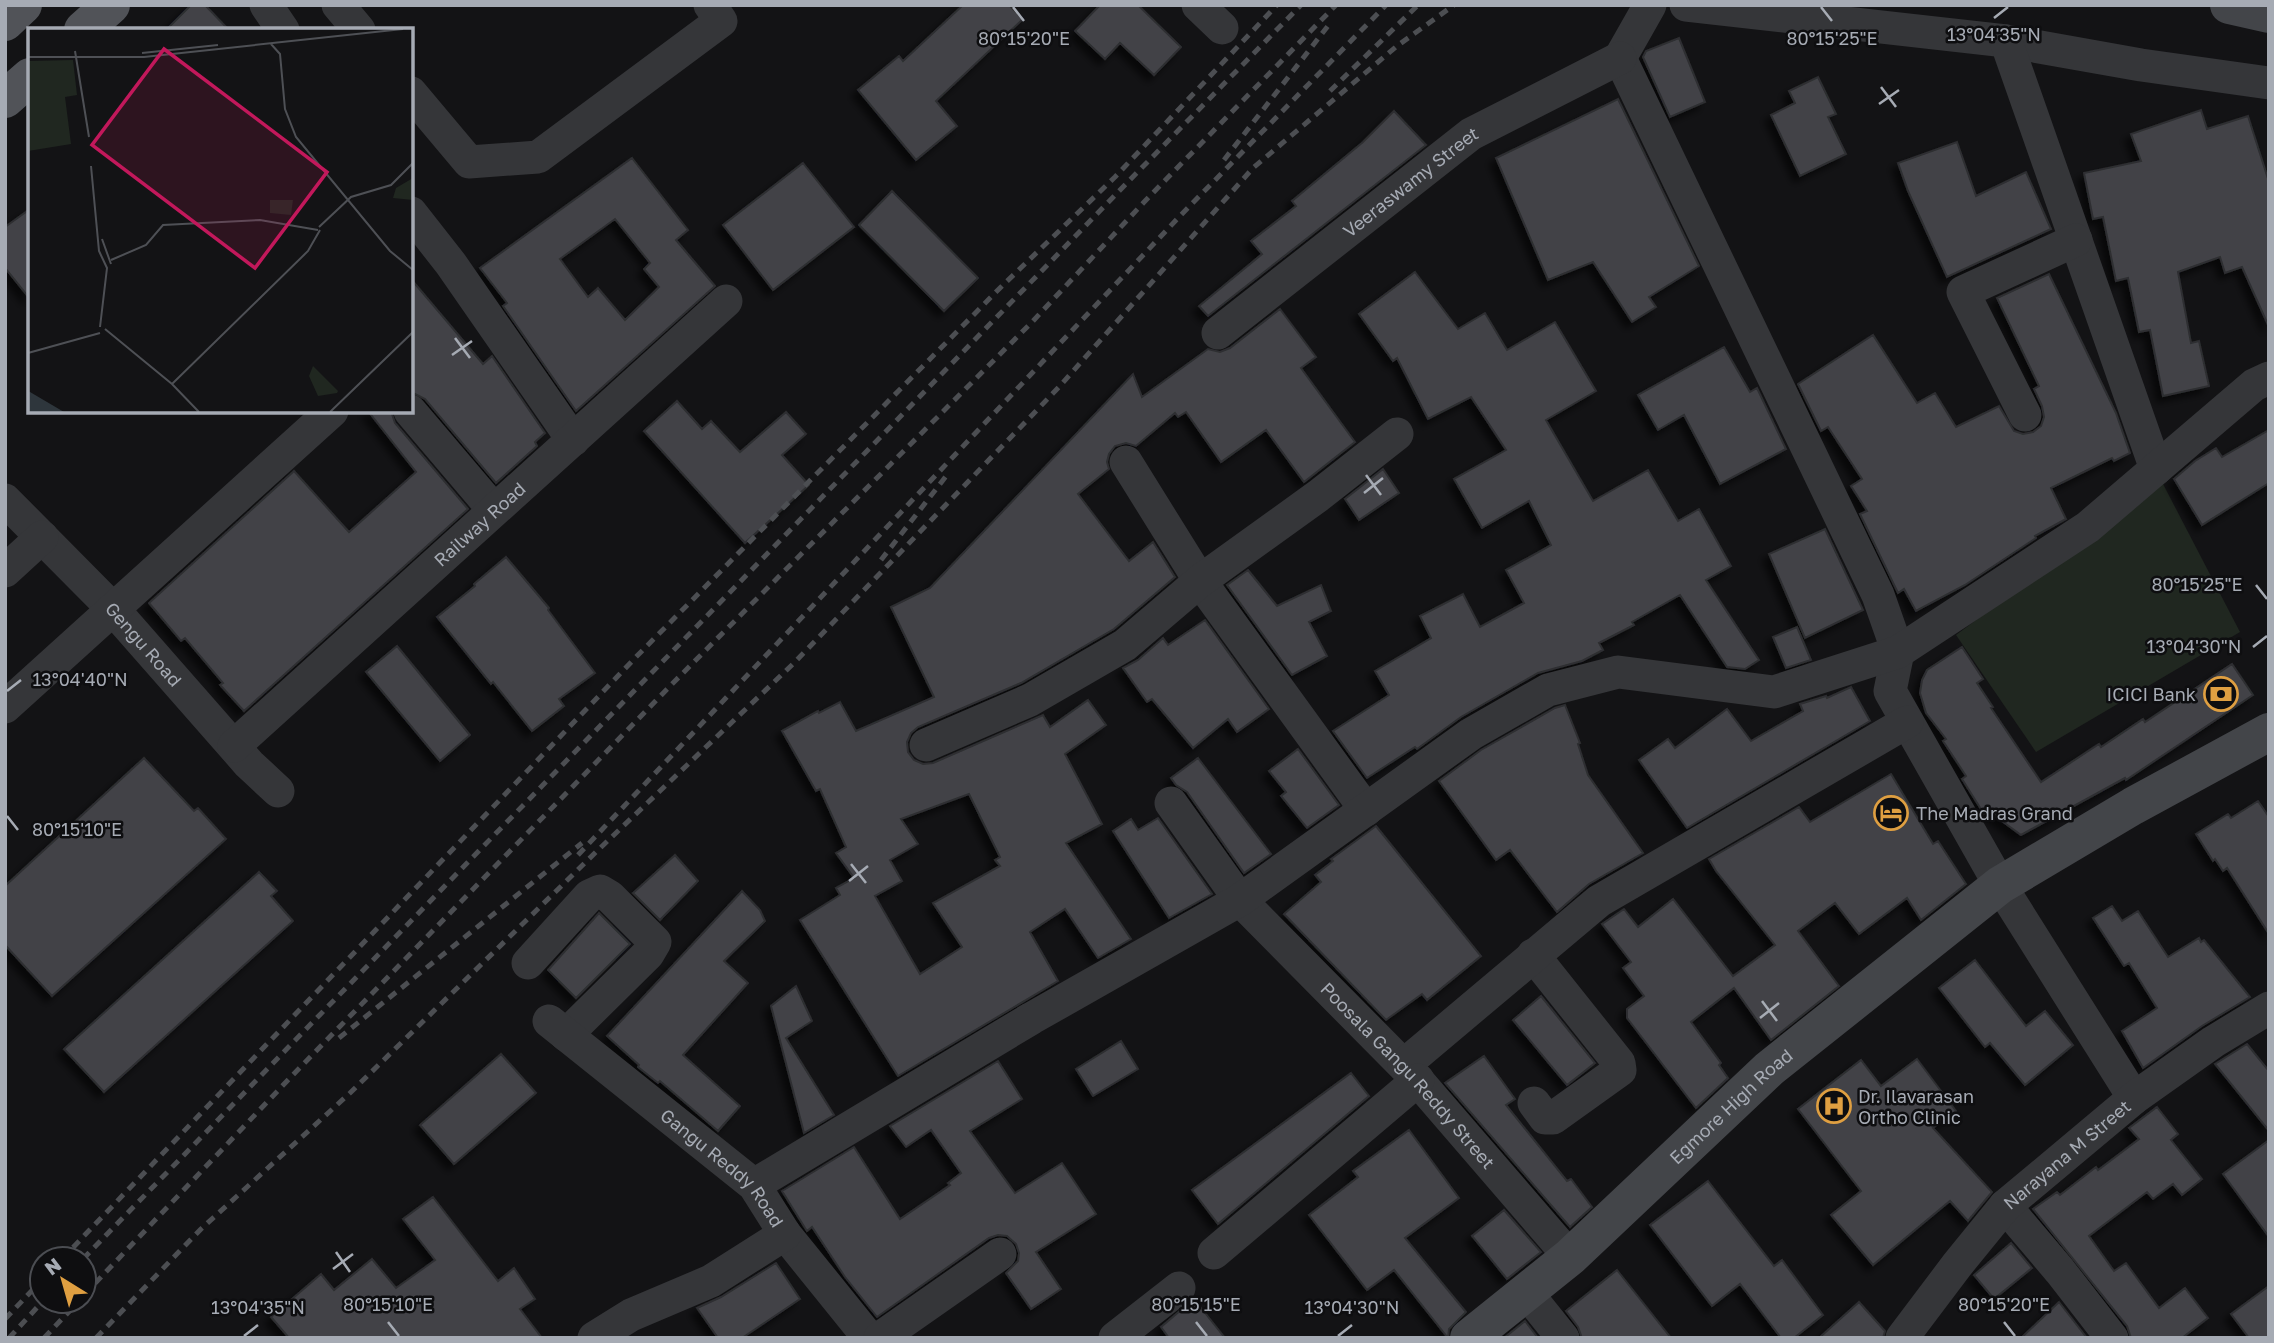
<svg xmlns="http://www.w3.org/2000/svg" width="2274" height="1343" font-family="'Golos Text',sans-serif">
<defs>
<filter id="shadow"><feDropShadow dx="-6" dy="6" stdDeviation="3.5" flood-color="#0009"/></filter>
</defs>
<rect width="100%" height="100%" fill="#131315"/>
<path fill="#202720" d="M2162 482 2240 632 2036 752 1956 635Z"/>
<path fill="#424347" stroke="#2d2e30" stroke-width="2" fill-rule="evenodd" filter="url(#shadow)" d="M191 5H205L229 30H166Z
M963 5H1009L1023 19 936 101 957 126 916 160 858 90 899 56 903 61Z
M1100 5H1138L1181 47 1154 75 1120 43 1105 59 1075 31Z
M1679 38 1705 102 1670 117 1643 57 1646 51Z
M1818 77 1836 114 1828 117 1846 154 1800 176 1771 115 1795 103 1789 91Z
M1618 99 1699 266 1649 297 1656 307 1632 322 1593 262 1548 280 1496 158Z
M2201 110 2207 129 2248 116 2269 182V327L2242 267 2225 273 2220 257 2178 272 2191 343 2199 341 2209 386 2163 396 2150 330 2139 332 2128 278 2116 281 2103 217 2093 219 2084 173 2141 161 2131 134Z
M1394 111 1426 145 1208 316 1199 306 1262 254 1251 241 1296 206 1292 201 1363 142Z
M1957 142 1976 196 2026 172 2051 229 1947 277 1908 191 1898 163Z
M632 158 688 230 676 240 715 286 576 411 503 306 507 303 480 268ZM615 219 650 263 644 269 659 287 625 320 598 288 588 297 560 259Z
M803 163 854 227 773 290 723 225Z
M892 191 978 278 944 311 859 225Z
M30 209V299L5 268V227Z
M1415 272 1458 329 1485 313 1507 350 1555 322 1596 391 1546 420 1593 501 1648 470 1678 521 1699 509 1731 566 1706 580 1759 660 1745 669 1727 667 1680 595 1632 622 1634 625 1599 643 1603 650 1582 661 1538 673 1461 717 1417 749 1415 747 1367 778 1333 731 1389 695 1375 671 1431 638 1420 616 1463 594 1480 627 1524 603 1506 570 1551 545 1529 501 1482 528 1454 479 1506 450 1471 397 1428 419 1397 358 1393 361 1359 314Z
M2049 274 2116 413 2130 453 2114 461 2112 458 2051 488 2066 519 2035 536 2036 538 1965 585 1916 611 1904 589 1898 593 1860 514 1867 511 1851 486 1862 479 1828 427 1821 431 1798 384 1873 335 1917 403 1935 393 1956 427 1999 406 2014 431 2023 434 2033 432 2041 426 2044 417 2042 406 2034 389 2039 386 1997 298Z
M411 279 483 364 492 356 545 433 535 442 537 446 496 483 425 399 411 392Z
M1280 309 1316 357 1301 368 1355 442 1304 482 1266 430 1221 462 1186 412 1178 417 1175 413 1136 446 1126 443 1115 446 1109 454 1107 462 1109 469 1078 494 1129 561 1153 542 1175 577 1114 629 1021 683 918 727 911 733 907 742 908 752 914 760 923 764 933 763 1043 715 1050 727 1088 700 1106 725 1065 754 1102 824 1066 843 1131 939 1098 958 1065 909 1030 932 1058 981 898 1076 800 920 840 895 836 888 854 878 836 853 846 847 820 789 816 791 782 731 818 711 819 713 840 702 856 731 934 697 891 607 930 588 1133 374 1142 397 1208 349 1220 352 1230 348ZM969 794 1000 857 995 860 1000 866 933 903 962 947 920 974 875 896 902 881 890 860 918 844 901 819Z
M1724 347 1750 392 1757 388 1786 449 1720 484 1684 415 1658 430 1638 395Z
M677 401 702 429 711 421 740 452 786 412 806 434 782 455 809 485 745 543 644 431Z
M368 411H391L395 423 468 509 244 711 220 685 223 683 185 638 181 641 149 603 294 471 349 532 416 472Z
M2269 430V483L2202 525 2174 479 2195 461 2216 448 2222 457Z
M1383 469 1399 493 1359 520 1345 499Z
M1825 529 1863 610 1805 638 1769 554Z
M506 557 549 608 548 610 595 673 559 699 564 706 532 731 493 682 491 684 437 617 475 586 474 584Z
M1248 570 1277 606 1321 585 1331 611 1309 622 1327 656 1292 675 1227 585Z
M1205 620 1269 709 1237 732 1228 719 1193 748 1152 699 1147 702 1123 668 1138 660 1163 638 1168 645Z
M1797 627 1811 660 1786 668 1773 637Z
M397 646 470 735 440 761 366 672Z
M1962 647 1983 679 1977 683 1993 707 1991 708 2041 782 2099 744 2101 747 2143 719 2145 722 2232 664 2253 695 2126 780 2125 778 2021 835 1988 811 1984 814 1962 779 1966 776 1943 741 1946 739 1926 713 1920 693 1922 680 1927 670Z
M1851 687 1870 721 1687 828 1639 760 1668 739 1675 748 1727 709 1751 741 1803 711 1800 704 1826 696 1827 698Z
M1565 705 1580 743 1578 744 1588 775 1643 853 1589 884 1557 912 1510 850 1496 860 1439 781 1481 750 1555 708Z
M1298 749 1339 805 1307 828 1281 796 1286 792 1269 771Z
M144 758 194 811 198 808 226 839 52 996 5 945V886Z
M1198 758 1271 854 1244 873 1187 792 1176 785 1171 778Z
M1891 774 1933 844 1938 841 1966 884 1921 920 1907 898 1859 934 1835 903 1798 931 1839 986 1771 1040 1734 988 1691 1022 1721 1063 1719 1065 1728 1078 1696 1108 1627 1018V1009L1644 996 1623 968 1631 962 1602 924 1624 909 1638 927 1673 899 1733 976 1775 945 1716 871 1709 859 1799 807 1810 822Z
M2258 801 2269 817V934L2227 868 2223 871 2215 859 2213 861 2196 834 2228 814 2231 818Z
M1158 818 1212 894 1169 918 1113 831 1131 819 1138 830Z
M1376 826 1481 956 1427 1000 1422 994 1386 1020 1284 914 1321 882 1315 875 1333 861 1331 859Z
M675 855 698 881 660 920 633 893Z
M259 872 277 891 271 896 293 921 104 1092 64 1049Z
M742 891 760 910 765 921 724 961 748 983 683 1055 740 1106 718 1131 660 1081 658 1083 638 1067 639 1065 607 1036Z
M2112 906 2122 921 2138 911 2168 957 2199 938 2201 942 2204 940 2250 997 2202 1026 2143 1068 2122 1031 2157 1008 2129 963 2124 966 2093 918Z
M599 913 630 944 576 998 548 970Z
M1975 960 2026 1026 2045 1011 2073 1045 2025 1085 1990 1043 1985 1047 1939 988Z
M796 986 812 1021 786 1038 834 1115 804 1133 771 1006Z
M1541 996 1595 1063 1567 1085 1513 1020Z
M1121 1041 1138 1069 1093 1096 1076 1069Z
M2247 1044 2269 1071V1131L2215 1064Z
M501 1054 536 1093 454 1164 420 1125Z
M1484 1056 1515 1099 1506 1105 1567 1181 1571 1179 1592 1207 1570 1227 1445 1083Z
M1917 1059 1956 1111 1933 1128 1992 1192 1968 1221 1950 1201 1873 1265 1831 1215 1861 1191 1798 1109 1861 1060 1881 1086Z
M998 1061 1022 1099 970 1131 1015 1193 1062 1163 1096 1214 1036 1252 1061 1289 1031 1309 1006 1273 1018 1261 1019 1253 1016 1244 1007 1236 998 1235 989 1238 877 1317 845 1277 812 1227 807 1231 805 1228 782 1191 854 1147 900 1219 950 1185 948 1183 961 1173 931 1130 906 1147 890 1126Z
M1351 1073 1369 1096 1218 1224 1192 1190Z
M2157 1107 2178 1134 2171 1140 2202 1179 2182 1195 2173 1184 2153 1199 2147 1192 2089 1236 2114 1271 2126 1263 2159 1308 2185 1288 2208 1318 2182 1338H2131L2127 1326 2033 1209 2057 1192 2060 1195 2096 1167 2098 1170 2139 1139 2129 1128Z
M1409 1130 1459 1198 1405 1238 1466 1312 1449 1329 1448 1338 1394 1270 1367 1290 1309 1215 1358 1177 1353 1171Z
M2269 1140V1237L2223 1174Z
M1708 1181 1774 1266 1782 1260 1823 1315 1794 1338H1781L1740 1284 1712 1306 1650 1225Z
M433 1197 498 1281 514 1268 535 1299 520 1309 542 1338H289L271 1317 321 1274 334 1290 372 1259 396 1288 435 1260 403 1219Z
M1504 1210 1541 1252 1507 1279 1472 1236Z
M2011 1243 2032 1268 1994 1299 1974 1275Z
M776 1263 800 1299 742 1338H718L697 1308 721 1297Z
M1617 1270 1671 1338H1582L1578 1327 1566 1311Z
M2269 1286V1338H2249L2231 1314Z
M1194 1299 1225 1338H1169L1161 1327Z
M1859 1302 1885 1331 1883 1338H1819Z
M2059 1302 2087 1338H2021Z
M1525 1321 1538 1338H1504Z"/>
<g fill="none" stroke-linecap="round" stroke-linejoin="round">
<g stroke="#353639" stroke-width="33">
<path d="M266 5 283 30"/>
<path d="M338 5 359 30"/>
<path d="M1198 5 1222 28"/>
<path d="M1686 5 2006 41 2141 65 2269 83"/>
<path d="M2006 41 2156 469"/>
<path d="M1620 58 1878 595 1898 652 1890 691 2000 885 2134 1098"/>
<path d="M1620 58 1650 5"/>
<path d="M411 93 469 162 538 157 721 21 710 5"/>
<path d="M411 213 451 264 573 440"/>
<path id="s1" d="M1218 333 1471 134 1620 58"/>
<path d="M410 411 494 510"/>
<path d="M2025 415 1963 292 2076 240"/>
<path d="M1126 462 1200 581 1366 810"/>
<path id="s2" d="M5 500 113 609 249 764 278 791"/>
<path d="M5 571 42 537"/>
<path d="M5 707 332 411"/>
<path d="M926 745 1030 700 1125 645 1200 581 1318 496 1397 434"/>
<path id="s3" d="M234 746 726 301"/>
<path id="s4" d="M1171 803 1240 900 1413 1075 1570 1257"/>
<path d="M1533 955 1619 1063 1620 1070 1553 1118H1545L1534 1103"/>
<path d="M528 963 589 896 600 891 610 897 655 942 648 954 566 1035"/>
<path id="s5" d="M549 1021 754 1185 785 1234 869 1338"/>
<path d="M1404 1065 1599 901 1907 722"/>
<path d="M754 1185 1032 1018 1240 900 1471 734 1548 690 1618 672 1774 692 1898 652 2088 527 2254 385 2269 378"/>
<path d="M2005 1206 2060 1271 2112 1338"/>
<path d="M1214 1253 1418 1080"/>
<path d="M1526 1292 1563 1338"/>
<path d="M594 1338 631 1315 711 1281 785 1234"/>
<path d="M880 1338 1000 1254"/>
<path d="M1115 1338 1179 1288"/>
<path id="s6" d="M1902 1338 1957 1265 2005 1206 2134 1098 2213 1042 2269 1008"/>
</g>
<g stroke="#434549" stroke-width="38">
<path d="M2229 5 2269 14"/>
<path id="s7" d="M1469 1338 1570 1257 1769 1069 2000 885 2133 806 2269 732"/>
</g>
<path stroke="#515358" stroke-width="38" d="M5 22 23 5
M83 30 111 5
M5 99 30 77"/>
<path stroke="#4c4e52" stroke-width="5" stroke-dasharray="9 7" stroke-linecap="butt" d="M1330 91 1418 5
M1224 160 1331 22
M881 560 947 475
M578 855 1179 217 1386 5
M339 1038 582 843
M62 1259 636 657 1001 287 1115 177 1277 5
M83 1259 1123 187 1301 5
M84 1295 288 1080 675 681 1033 321 1146 200 1336 5
M5 1319 42 1280
M9 1338 43 1301
M44 1338 79 1301
M96 1338 201 1229 350 1093 596 852 794 663 1059 387 1253 168 1397 46 1454 5"/>
</g>
<path fill="none" stroke="#a6abb4" stroke-width="2.5" d="M1013 7 1024 21M1821 7 1832 21M1994 18 2008 7M1881 87 1896 107M1879 104 1899 90M455 338 470 358M452 355 472 341M1366 475 1381 495M1364 493 1383 478M2256 585 2267 599M2253 647 2267 636M7 691 21 680M7 816 18 830M851 864 866 883M849 881 868 866M1762 1001 1777 1021M1760 1018 1779 1003M336 1252 350 1272M333 1269 353 1254M388 1322 399 1336M1196 1322 1207 1336M2004 1322 2015 1336M244 1336 258 1325M1338 1336 1352 1325"/>
<defs>
<g id="bank-ring" transform="scale(1.75)"><circle r="9.5" fill="#0e0e10" stroke="#df9f41" stroke-width="1.5"/><path d="M-6-4H6V4H-6ZM0-2.3a2.3 2.3 0 1 0 0 4.6a2.3 2.3 0 1 0 0-4.6Z" fill="#df9f41"/></g>
<g id="hotel-ring" transform="scale(1.75)"><circle r="9.5" fill="#0e0e10" stroke="#df9f41" stroke-width="1.5"/><path d="M-6-4.5h1.5V1H6V5H4.5V3h-9V5H-6ZM-4 0a1.8 1.8 0 1 1 3.6 0ZM.5 0V-2.5h3Q6-2.5 6 0Z" fill="#df9f41"/></g>
<g id="hospital-ring" transform="scale(1.75)"><circle r="9.5" fill="#0e0e10" stroke="#df9f41" stroke-width="1.5"/><path d="M-5-5h3v3.5h4V-5h3V5h-3V1.5h-4V5h-3Z" fill="#df9f41"/></g>
</defs>
<g fill-rule="evenodd">
<use href="#bank-ring" x="2221" y="694"/>
<use href="#hotel-ring" x="1891" y="813"/>
<use href="#hospital-ring" x="1834" y="1106"/>
</g>
<g text-anchor="middle" dominant-baseline="central" stroke-width="5" stroke-linejoin="round" paint-order="stroke">
<g font-size="18" fill="#a6abb4" stroke="#0e0e10">
<text stroke="none"><textPath href="#s1" startOffset="245">Veeraswamy Street</textPath></text>
<text stroke="none"><textPath href="#s3" startOffset="331">Railway Road</textPath></text>
<text stroke="none"><textPath href="#s2" startOffset="200">Gengu Road</textPath></text>
<text stroke="none"><textPath href="#s4" startOffset="362">Poosala Gangu Reddy Street</textPath></text>
<text stroke="none"><textPath href="#s7" startOffset="350">Egmore High Road</textPath></text>
<text stroke="none"><textPath href="#s6" startOffset="248">Narayana M Street</textPath></text>
<text stroke="none"><textPath href="#s5" startOffset="228">Gangu Reddy Road</textPath></text>
</g>
<g font-size="18" fill="#a6abb4" stroke="#0e0e10" text-anchor="start">
<text x="2196" y="694" text-anchor="end">ICICI Bank</text>
<text x="1916" y="813">The Madras Grand</text>
<text x="1858" y="1096">Dr. Ilavarasan<tspan x="1858" dy="21">Ortho Clinic</tspan></text>
</g>
</g>
<g transform="translate(28 28)">
<rect width="385" height="385" fill="#131315"/>
<path d="M45 32 49 67 37 69 43 116 0 123V33ZM385 150V172L365 170 368 160ZM242 172H265L263 187 242 185ZM285 338 310 363 309 365 290 368 281 348Z" fill="#202720"/>
<path d="M0 363 2 364 36 384H0Z" fill="#2e363c"/>
<path fill="none" stroke="#4e5055" stroke-width="2" d="M243 16 252 26 257 81 268 109 362 223 385 242M47 23 61 109M114 25 190 17M0 29H116L375 1M63 138 71 223 79 240 72 299M291 199 323 169 363 157 385 135M74 211 83 236M83 232 118 217 135 197 232 192 290 202M77 301 144 356 171 384M0 325 72 305M144 356 280 223 292 202M302 384 385 304"/>
<path fill="#c2185b" fill-opacity="0.15" stroke="#c2185b" stroke-width="3.5" d="M136 21 299 144 227 240 64 117Z"/>
<rect width="385" height="385" fill="none" stroke="#a6abb4" stroke-width="3.5"/>
</g>
<g font-size="18" text-anchor="middle" fill="#a6abb4" stroke="#0e0e10" stroke-width="5" stroke-linejoin="round" paint-order="stroke">
<text x="1994" y="41">13°04'35"N</text>
<text x="1024" y="45">80°15'20"E</text>
<text x="1832" y="45">80°15'25"E</text>
<text x="2197" y="591">80°15'25"E</text>
<text x="2194" y="653">13°04'30"N</text>
<text x="80" y="686">13°04'40"N</text>
<text x="77" y="836">80°15'10"E</text>
<text x="388" y="1311">80°15'10"E</text>
<text x="1196" y="1311">80°15'15"E</text>
<text x="2004" y="1311">80°15'20"E</text>
<text x="258" y="1314">13°04'35"N</text>
<text x="1352" y="1314">13°04'30"N</text>
</g>
<rect width="2274" height="1343" fill="none" stroke="#a6abb4" stroke-width="14"/>
<g transform="translate(63 1280) rotate(323)"><circle r="33" fill="#0e0e10" stroke="#4b4d52" stroke-width="2"/>
<path d="M0-5L12 26L0 18L-12 26Z" fill="#df9f41"/>
<text y="-10" font-size="19" font-weight="bold" text-anchor="middle" fill="#a6abb4">N</text>
</g>
</svg>
